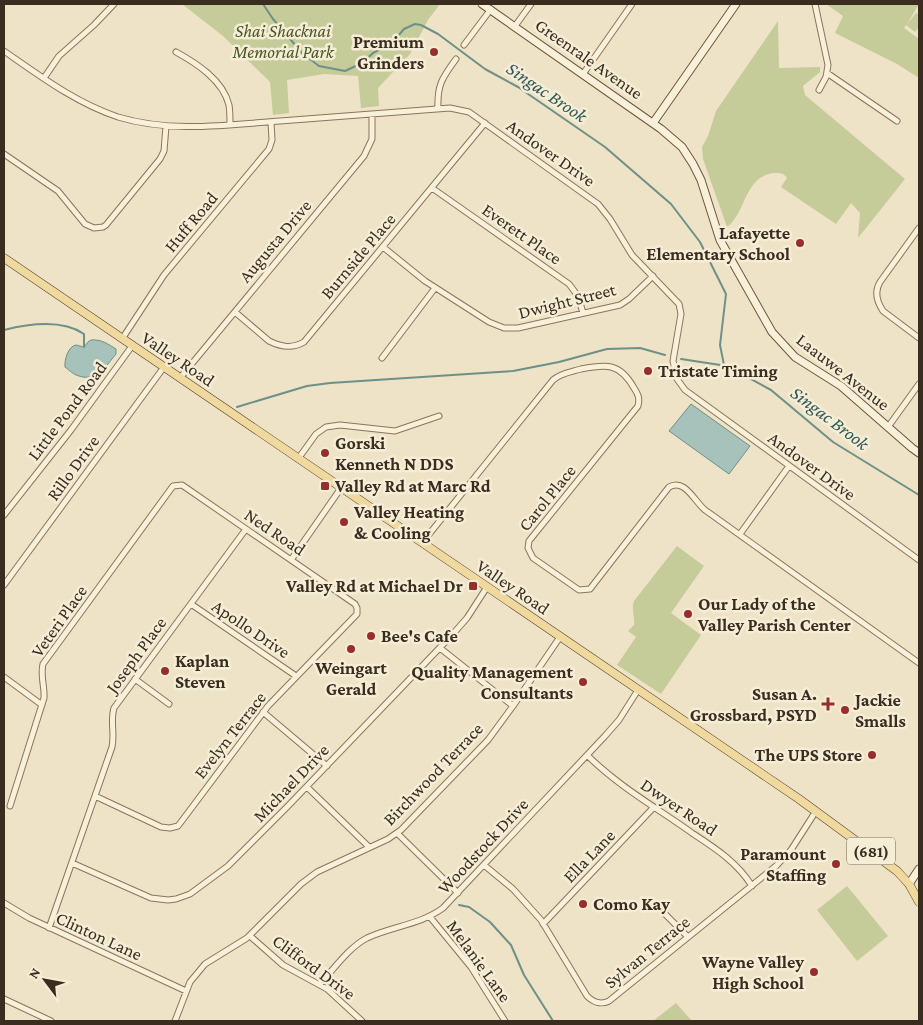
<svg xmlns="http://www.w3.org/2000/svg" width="923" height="1025" font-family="'Crimson Pro',serif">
<rect width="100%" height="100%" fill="#eee3c6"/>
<path fill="#c5cc9a" d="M182 4H440L428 20 410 54 378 88 379 106 361 108 358 76 324 74 287 80 289 113 273 115 270 82 223 36Z
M826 4H919L907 24 916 13 919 15V27L915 32 906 25 904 28 919 39V78L897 64 835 33 843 16Z
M778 21 779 68 820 67V72L803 86 805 95 905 179 858 238 860 213 851 203 836 224 781 187 787 178C783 172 779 173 773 173 744 177 746 213 727 227L703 159 702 147 708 136 716 111Z
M677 546 704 566 671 613 701 635 661 694 617 665 636 637 628 631 634 625C635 616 631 610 634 601Z
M847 886 888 936 857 961 817 910Z
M676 1003 692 1021H653Z"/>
<path fill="#a7c2ba" stroke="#6e9088" d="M91 340C101 339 108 344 116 349V354C107 365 96 382 79 376 74 375 69 370 65 367 64 361 68 346 76 345 77 345 83 347 84 347L88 342Z
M691 404 750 446 729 474 669 431Z"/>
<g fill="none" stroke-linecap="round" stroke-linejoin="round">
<path stroke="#6e9088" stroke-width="2" d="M263 4 273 19 302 53 319 66 345 71 362 63 373 53 393 42 404 29 415 24 421 25 438 34 485 69 518 87 605 147 671 204 700 242 726 294 720 345 724 365
M4 330C28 324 62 319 84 334V347
M681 359 727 366 771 390 833 442 919 495
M237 407 307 386 330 383 513 371 559 362 607 349 640 348 665 355
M459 905 469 907 490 922 511 945 524 975 553 1021"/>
<g stroke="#89755c" stroke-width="7">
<path id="street" d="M815 4 828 65 826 77 819 90
M515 26 531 4
M464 45 491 9
M4 51C40 76 76 103 118 117 171 133 226 125 280 121 337 117 393 112 450 108L469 112 598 204 610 219 632 255 679 304 681 314 673 361 677 379 685 390 919 560
M176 52C196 63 223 80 229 105 230 111 230 118 230 125
M827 73 897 121
M583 74 632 4
M44 78 59 56 94 25 114 4
M438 109C437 85 442 78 456 59
M4 154 58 191 85 224 94 228 103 227 106 225 160 159 164 151 166 126
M432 188 569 284 578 296 583 313
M919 228 880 282C874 292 877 302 883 311L919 338
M383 247 425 281 489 322 504 328H518L620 305 629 299 653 276
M235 312 269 341C281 347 292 349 304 342L485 123
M122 339 164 275 269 149 272 140 271 122
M382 358 435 288
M180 378 364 156 372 139V114
M888 427 919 384
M298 459 316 434 326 427 340 425 395 431 439 416
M4 515 71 430 132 346
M740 534 789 466
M422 543 553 380C561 373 571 372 581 369 607 364 620 363 634 388 638 394 640 398 638 406L529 541 528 548 533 558 579 590 590 589 669 487C685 478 694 501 705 510L919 663
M291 560 341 488
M4 585 164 367
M191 604 296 676
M440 648 513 706
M4 677 42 705
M135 679 169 704
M263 712 327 766
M587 755C618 786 657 808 692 833 715 848 737 862 752 886
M307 787 369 847
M10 806 44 698C45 687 40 676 43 664L173 486 182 485 355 604 357 608V614L268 706 178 826 170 828 161 827 95 796
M397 833 458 893
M72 863 151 898 168 900 176 899 190 894 228 866 288 806 452 635 467 618 487 587
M484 865 513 889 541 920 587 996C593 1002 601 1005 609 1001L776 866 791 850 816 811
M4 903 29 918 186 991
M665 914 688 937
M430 917 471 967 505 1021
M543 924 654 807
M49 928 112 747C115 733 110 721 114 708L246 529
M250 936 283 965 327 989 362 1021
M320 984C334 969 348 948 367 938 392 926 420 925 443 908L605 736 619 720 638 690
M4 999 51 1021
M175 1021 190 982 205 964 247 938 301 884 317 872 388 839 401 830 488 740 513 706 560 637"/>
</g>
<g stroke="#6b563f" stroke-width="9">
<path id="secondary" d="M482 4 661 129 682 147 693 164 701 180 720 240 772 332 795 357 841 386 912 448 919 453
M653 123 736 4
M909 884 919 869"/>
</g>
<g stroke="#574330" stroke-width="9">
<path id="primary" d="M4 258 799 799 897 871 909 884 919 902"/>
</g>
<use href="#street" stroke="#f9f0d9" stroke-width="5"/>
<use href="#secondary" stroke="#f9f0d9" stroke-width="7"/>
<use href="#primary" stroke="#f0d99f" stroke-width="8"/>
</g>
<g fill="#982e2c" stroke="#f5edd6" stroke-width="2">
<circle cx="434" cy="52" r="5"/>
<circle cx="800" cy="243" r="5"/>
<circle cx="648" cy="371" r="5"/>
<circle cx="325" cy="453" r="5"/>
<rect x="320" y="481" width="10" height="10" rx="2.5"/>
<circle cx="344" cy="522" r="5"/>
<rect x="468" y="581" width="10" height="10" rx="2.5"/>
<circle cx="688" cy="614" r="5"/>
<circle cx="371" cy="636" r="5"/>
<circle cx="351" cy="649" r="5"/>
<circle cx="165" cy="671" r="5"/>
<circle cx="583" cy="682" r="5"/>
<path d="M825.5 696.5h5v5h5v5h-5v5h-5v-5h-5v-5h5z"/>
<circle cx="845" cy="710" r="5"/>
<circle cx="872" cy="755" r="5"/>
<circle cx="836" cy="864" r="5"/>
<circle cx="583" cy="904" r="5"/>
<circle cx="814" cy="972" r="5"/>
</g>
<g text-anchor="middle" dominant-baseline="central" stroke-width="5" stroke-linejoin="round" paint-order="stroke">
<rect fill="#f5edd6" stroke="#726756" stroke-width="1" x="847" y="837.5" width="48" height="27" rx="4"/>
<g font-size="16" font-weight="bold" fill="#3a2d1f">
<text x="871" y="851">(681)</text>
</g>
<g font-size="18" font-style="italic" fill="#495626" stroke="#f5edd6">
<text x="283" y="31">Shai Shacknai<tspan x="283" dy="21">Memorial Park</tspan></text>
</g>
<g font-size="18" font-weight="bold" fill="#3a2d1f" stroke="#f5edd6" text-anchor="start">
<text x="424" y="42" text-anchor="end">Premium<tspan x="424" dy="21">Grinders</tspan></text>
<text x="790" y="233" text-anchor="end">Lafayette<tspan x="790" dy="21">Elementary School</tspan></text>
<text x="658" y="371">Tristate Timing</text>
<text x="335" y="443">Gorski<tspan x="335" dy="21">Kenneth N DDS</tspan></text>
<text x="335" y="486">Valley Rd at Marc Rd</text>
<text x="354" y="512">Valley Heating<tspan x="354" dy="21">&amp; Cooling</tspan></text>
<text x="463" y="586" text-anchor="end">Valley Rd at Michael Dr</text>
<text x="698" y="604">Our Lady of the<tspan x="698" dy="21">Valley Parish Center</tspan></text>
<text x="381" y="636">Bee's Cafe</text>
<text x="175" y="661">Kaplan<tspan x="175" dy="21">Steven</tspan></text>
<text x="351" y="668" text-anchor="middle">Weingart<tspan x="351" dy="21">Gerald</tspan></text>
<text x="573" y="672" text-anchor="end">Quality Management<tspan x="573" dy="21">Consultants</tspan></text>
<text x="817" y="694" text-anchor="end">Susan A.<tspan x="817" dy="21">Grossbard, PSYD</tspan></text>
<text x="855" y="700">Jackie<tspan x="855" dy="21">Smalls</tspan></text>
<text x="862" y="755" text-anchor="end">The UPS Store</text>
<text x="826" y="854" text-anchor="end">Paramount<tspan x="826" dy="21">Staffing</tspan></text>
<text x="593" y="904">Como Kay</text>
<text x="804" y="962" text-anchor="end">Wayne Valley<tspan x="804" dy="21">High School</tspan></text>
</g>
<g font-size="18" fill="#3a2d1f" stroke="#f5edd6">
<text transform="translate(589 59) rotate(35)">Greenrale Avenue</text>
<text transform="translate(551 153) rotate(35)">Andover Drive</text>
<text transform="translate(191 222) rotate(-50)">Huff Road</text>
<text transform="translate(522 234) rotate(35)">Everett Place</text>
<text transform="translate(275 241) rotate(-50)">Augusta Drive</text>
<text transform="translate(358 256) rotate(-50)">Burnside Place</text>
<text transform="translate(567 301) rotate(-14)">Dwight Street</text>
<text transform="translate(178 359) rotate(34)">Valley Road</text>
<text transform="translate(843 372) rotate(38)">Laauwe Avenue</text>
<text transform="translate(67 411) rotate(-53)">Little Pond Road</text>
<text transform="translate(812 466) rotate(36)">Andover Drive</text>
<text transform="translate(73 468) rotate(-54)">Rillo Drive</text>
<text transform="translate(547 498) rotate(-51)">Carol Place</text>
<text transform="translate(275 532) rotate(34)">Ned Road</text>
<text transform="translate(513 587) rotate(34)">Valley Road</text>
<text transform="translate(59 621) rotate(-55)">Veteri Place</text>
<text transform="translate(251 629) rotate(34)">Apollo Drive</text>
<text transform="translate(136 655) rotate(-54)">Joseph Place</text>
<text transform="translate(230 735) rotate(-52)">Evelyn Terrace</text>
<text transform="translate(433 774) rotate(-46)">Birchwood Terrace</text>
<text transform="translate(291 783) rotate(-46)">Michael Drive</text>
<text transform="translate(679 807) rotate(34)">Dwyer Road</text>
<text transform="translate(483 846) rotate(-47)">Woodstock Drive</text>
<text transform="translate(589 856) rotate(-46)">Ella Lane</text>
<text transform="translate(99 936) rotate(25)">Clinton Lane</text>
<text transform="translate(647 952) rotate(-39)">Sylvan Terrace</text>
<text transform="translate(479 961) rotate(54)">Melanie Lane</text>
<text transform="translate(314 967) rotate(36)">Clifford Drive</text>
</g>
<g font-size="19" font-style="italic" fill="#2f5957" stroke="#f5edd6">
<text transform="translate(547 92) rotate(34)">Singac Brook</text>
<text transform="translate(830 418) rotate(37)">Singac Brook</text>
</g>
</g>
<rect width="923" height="1025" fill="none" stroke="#3a2d1f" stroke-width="10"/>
<g transform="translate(45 980) rotate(302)" stroke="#f5edd6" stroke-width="4" paint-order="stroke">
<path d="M0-4L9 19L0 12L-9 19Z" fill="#3a2d1f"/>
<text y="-8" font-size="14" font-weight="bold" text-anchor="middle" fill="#3a2d1f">N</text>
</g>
</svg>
